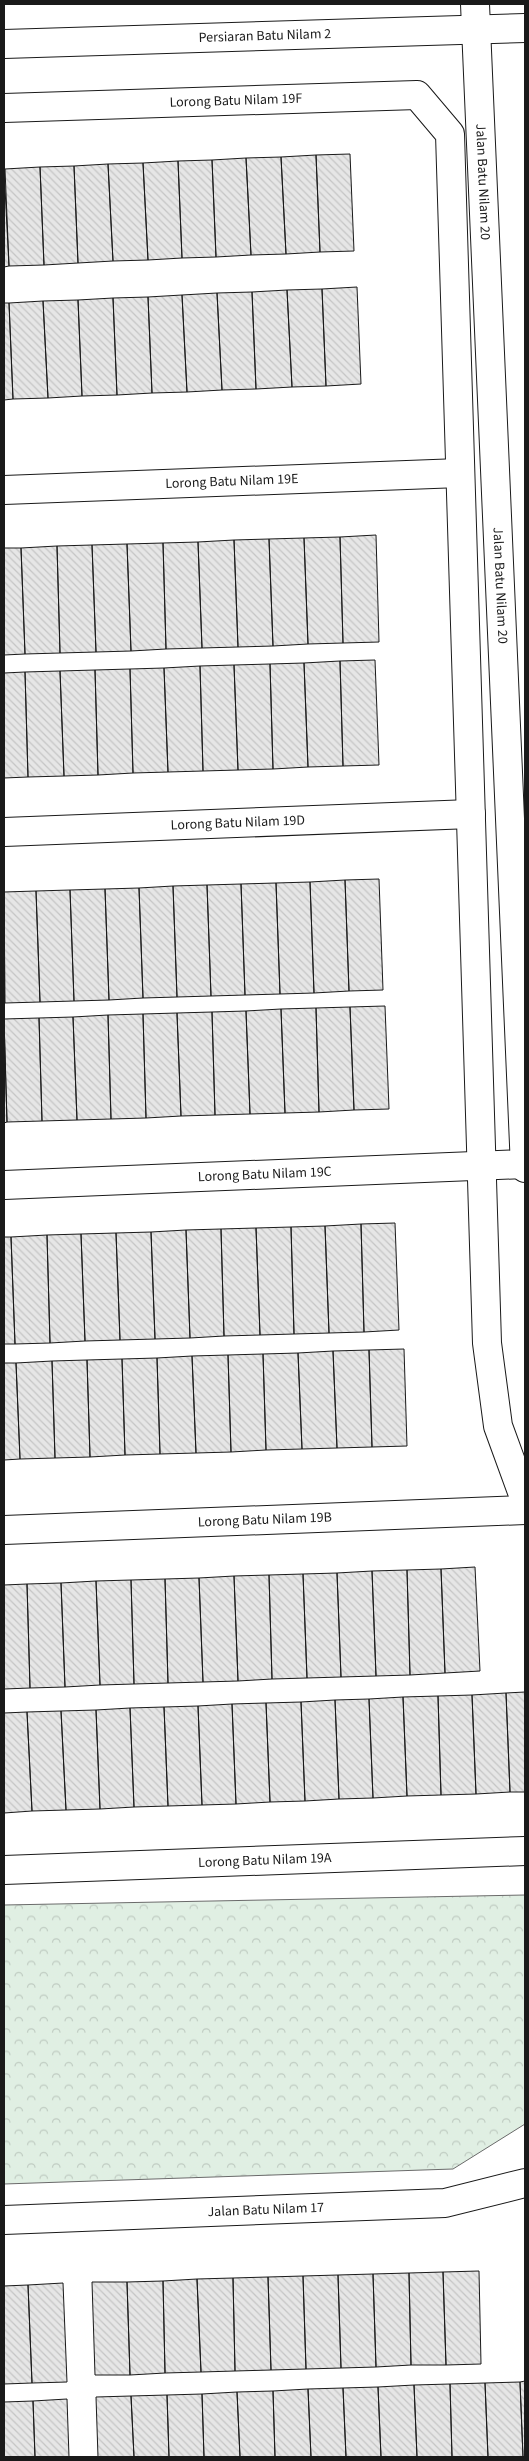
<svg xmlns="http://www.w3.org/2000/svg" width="529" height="2461" font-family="'Source Sans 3',sans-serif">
<defs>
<pattern id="park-crowns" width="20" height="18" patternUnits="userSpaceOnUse" patternTransform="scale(1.25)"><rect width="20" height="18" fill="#e0efe3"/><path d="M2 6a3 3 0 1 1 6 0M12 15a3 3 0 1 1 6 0" fill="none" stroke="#c0ccc2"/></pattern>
<pattern id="building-back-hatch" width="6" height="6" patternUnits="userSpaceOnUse" patternTransform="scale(1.25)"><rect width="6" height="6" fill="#e6e6e6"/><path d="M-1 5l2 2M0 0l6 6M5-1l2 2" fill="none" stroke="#c5c5c5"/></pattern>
</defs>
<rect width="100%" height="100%" fill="#fff"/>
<path fill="url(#park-crowns)" stroke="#6a6a6a" d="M525 1895V2124L453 2169 4 2184V1905Z"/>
<path fill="url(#building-back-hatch)" stroke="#1a1a1a" d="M350 154 354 251 320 252 316 155Z
M316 155 320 252 286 254 281 157Z
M281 157 286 254 251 255 246 158Z
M246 158 251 255 216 257 212 160Z
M212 160 216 257 182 258 178 161Z
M178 161 182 258 148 260 143 163Z
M143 163 148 260 113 261 108 164Z
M108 164 113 261 78 263 74 166Z
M74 166 78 263 44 265 40 167Z
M40 167 44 265 9 266 5 169Z
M4 169 9 266 4 267Z
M357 287 361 384 326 386 322 289Z
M322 289 326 386 292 387 287 290Z
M287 290 292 387 256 389 252 292Z
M252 292 256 389 222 390 217 293Z
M217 293 222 390 187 392 182 295Z
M182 295 187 392 152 393 148 297Z
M148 297 152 393 117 395 113 298Z
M113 298 117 395 82 396 78 300Z
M78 300 82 396 48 398 43 301Z
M43 301 48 398 13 399 9 303Z
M4 303H9L13 399 4 400Z
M376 535 379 642 343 643 340 537Z
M340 537 343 643 308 644 304 538Z
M304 538 308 644 273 646 269 539Z
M269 539 273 646 238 647 234 540Z
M234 540 238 647 202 648 198 542Z
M198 542 202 648 166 649 163 543Z
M163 543 166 649 131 651 127 544Z
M127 544 131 651 96 652 92 545Z
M92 545 96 652 60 653 57 546Z
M57 546 60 653 25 654 21 548Z
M4 548H21L25 654 4 655Z
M375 660 379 765 343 766 340 661Z
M340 661 343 766 308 767 304 663Z
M304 663 308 767 273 769 270 664Z
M270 664 273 769 238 770 234 665Z
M234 665 238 770 203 771 200 666Z
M200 666 203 771 168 772 164 668Z
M164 668 168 772 133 773 130 669Z
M130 669 133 773 98 775 95 670Z
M95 670 98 775 64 776 60 671Z
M60 671 64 776 28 777 25 672Z
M25 672 28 777 4 778V673Z
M379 879 383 990 349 991 345 880Z
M345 880 349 991 314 993 310 882Z
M310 882 314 993 280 994 276 883Z
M276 883 280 994 245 995 241 884Z
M241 884 245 995 211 996 207 885Z
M207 885 211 996 177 997 173 886Z
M173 886 177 997 143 998 139 888Z
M139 888 143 998 109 1000 105 889Z
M105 889 109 1000 74 1001 70 890Z
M70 890 74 1001 40 1002 36 891Z
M36 891 40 1002 5 1003 4 892Z
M385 1006 389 1109 354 1110 350 1007Z
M350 1007 354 1110 319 1112 316 1008Z
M316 1008 319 1112 285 1113 281 1009Z
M281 1009 285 1113 250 1114 246 1011Z
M246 1011 250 1114 215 1115 212 1012Z
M212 1012 215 1115 181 1116 177 1013Z
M177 1013 181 1116 146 1118 143 1014Z
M143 1014 146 1118 111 1119 108 1015Z
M108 1015 111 1119 77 1120 73 1017Z
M73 1017 77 1120 42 1121 39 1018Z
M39 1018 42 1121 7 1122 4 1019Z
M4 1019 7 1122 4 1123Z
M395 1223 399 1330 364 1332 361 1224Z
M361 1224 364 1332 329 1333 325 1226Z
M325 1226 329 1333 294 1334 291 1227Z
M291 1227 294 1334 260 1335 256 1228Z
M256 1228 260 1335 224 1336 221 1229Z
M221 1229 224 1336 190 1338 186 1230Z
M186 1230 190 1338 155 1339 151 1232Z
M151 1232 155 1339 120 1340 116 1233Z
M116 1233 120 1340 85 1341 81 1234Z
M81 1234 85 1341 50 1343 47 1235Z
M47 1235 50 1343 15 1344 11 1237Z
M4 1237H11L15 1344H4Z
M404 1349 407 1446 372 1447 369 1350Z
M369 1350 372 1447 337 1448 333 1351Z
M333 1351 337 1448 302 1449 298 1353Z
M298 1353 302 1449 266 1450 263 1354Z
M263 1354 266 1450 231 1452 228 1355Z
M228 1355 231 1452 196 1453 192 1356Z
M192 1356 196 1453 160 1454 157 1358Z
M157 1358 160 1454 125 1455 122 1359Z
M122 1359 125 1455 90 1457 87 1360Z
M87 1360 90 1457 55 1458 52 1361Z
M52 1361 55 1458 20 1459 16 1363Z
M4 1363H16L20 1459 4 1460Z
M475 1567 480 1671 445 1673 441 1569Z
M441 1569 445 1673 410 1675 407 1570Z
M407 1570 410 1675 376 1676 372 1571Z
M372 1571 376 1676 341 1677 337 1573Z
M337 1573 341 1677 307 1678 303 1574Z
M303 1574 307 1678 272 1679 269 1575Z
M269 1575 272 1679 238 1681 234 1576Z
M234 1576 238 1681 203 1682 199 1578Z
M199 1578 203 1682 168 1683 165 1579Z
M165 1579 168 1683 134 1684 131 1580Z
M131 1580 134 1684 100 1685 96 1581Z
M96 1581 100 1685 65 1687 61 1583Z
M61 1583 65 1687 30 1688 27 1584Z
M27 1584 30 1688 4 1689V1585Z
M525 1692V1792H510L506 1693Z
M506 1693 510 1792 476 1794 472 1695Z
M472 1695 476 1794 441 1795 438 1696Z
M438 1696 441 1795 407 1796 403 1697Z
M403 1697 407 1796 373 1798 369 1699Z
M369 1699 373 1798 339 1799 335 1700Z
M335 1700 339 1799 305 1801 301 1702Z
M301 1702 305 1801 270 1802 266 1703Z
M266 1703 270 1802 236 1804 232 1704Z
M232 1704 236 1804 202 1805 198 1706Z
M198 1706 202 1805 168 1806 164 1707Z
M164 1707 168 1806 134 1807 130 1708Z
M130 1708 134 1807 100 1809 96 1710Z
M96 1710 100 1809 66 1810 61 1711Z
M61 1711 66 1810 32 1811 27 1712Z
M27 1712 32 1811 4 1813V1713Z
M479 2271 481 2364 446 2365 443 2272Z
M443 2272 446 2365H411L409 2273Z
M409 2273 411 2365 376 2367 373 2274Z
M373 2274 376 2367 341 2368 338 2275Z
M338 2275 341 2368 306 2369 303 2276Z
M303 2276 306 2369 271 2370 268 2277Z
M268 2277 271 2370 235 2371 233 2278Z
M233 2278 235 2371 201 2372 197 2279Z
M197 2279 201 2372 165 2373 163 2281Z
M163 2281 165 2373 130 2375 127 2282Z
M92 2282H127L130 2375H95Z
M63 2283 67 2382 32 2383 28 2285Z
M28 2285 32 2383 4 2384V2286Z
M525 2381V2457H523L520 2382Z
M520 2382 523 2457H488L485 2383Z
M485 2383 488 2457H452L450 2384Z
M450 2384 452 2457H417L414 2385Z
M414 2385 417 2457H381L378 2387Z
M378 2387 381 2457H346L343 2388Z
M343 2388 346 2457H311L308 2389Z
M308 2389 311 2457H275L273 2391Z
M273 2391 275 2457H240L237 2392Z
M237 2392 240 2457H204L202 2394Z
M202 2394 204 2457H169L167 2395Z
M167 2395 169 2457H134L131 2396Z
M131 2396 134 2457H98L96 2397Z
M67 2399 69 2457H35L33 2401Z
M33 2401 35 2457H4V2402Z"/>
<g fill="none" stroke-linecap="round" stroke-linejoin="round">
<g stroke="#1a1a1a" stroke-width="30">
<g id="minor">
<path id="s1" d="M475 4 525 1168"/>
<path id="s2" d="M4 108 417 95 450 134 487 1343 498 1426 525 1500"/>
<path id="s3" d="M4 490 460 473"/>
<path id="s4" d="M4 832 471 814"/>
<path id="s5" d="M4 1185 525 1164"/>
<path id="s6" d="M4 1530 525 1510"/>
<path id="s7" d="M4 1870 525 1851"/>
<path id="s8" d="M4 2220 445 2203 525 2183"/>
</g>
</g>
<g stroke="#1a1a1a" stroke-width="30">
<g id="tertiary">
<path id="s9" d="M4 44 525 28"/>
</g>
</g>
<use href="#minor" stroke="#fff" stroke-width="28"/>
<use href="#tertiary" stroke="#fff" stroke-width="28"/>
</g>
<g text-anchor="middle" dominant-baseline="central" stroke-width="4" stroke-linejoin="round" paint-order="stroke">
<g font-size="14" fill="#1a1a1a" stroke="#fff">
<text stroke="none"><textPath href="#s9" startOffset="261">Persiaran Batu Nilam 2</textPath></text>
<text stroke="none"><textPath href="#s2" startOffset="232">Lorong Batu Nilam 19F</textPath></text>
<text stroke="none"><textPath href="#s1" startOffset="178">Jalan Batu Nilam 20</textPath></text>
<text stroke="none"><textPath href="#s3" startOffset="228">Lorong Batu Nilam 19E</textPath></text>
<text stroke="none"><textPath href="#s1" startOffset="582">Jalan Batu Nilam 20</textPath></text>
<text stroke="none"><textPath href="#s4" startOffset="234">Lorong Batu Nilam 19D</textPath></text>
<text stroke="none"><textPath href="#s5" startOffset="261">Lorong Batu Nilam 19C</textPath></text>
<text stroke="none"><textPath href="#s6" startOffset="261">Lorong Batu Nilam 19B</textPath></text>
<text stroke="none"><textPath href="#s7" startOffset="261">Lorong Batu Nilam 19A</textPath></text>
<text stroke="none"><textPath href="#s8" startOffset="262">Jalan Batu Nilam 17</textPath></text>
</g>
</g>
<rect width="529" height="2461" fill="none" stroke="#1a1a1a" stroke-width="10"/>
</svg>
